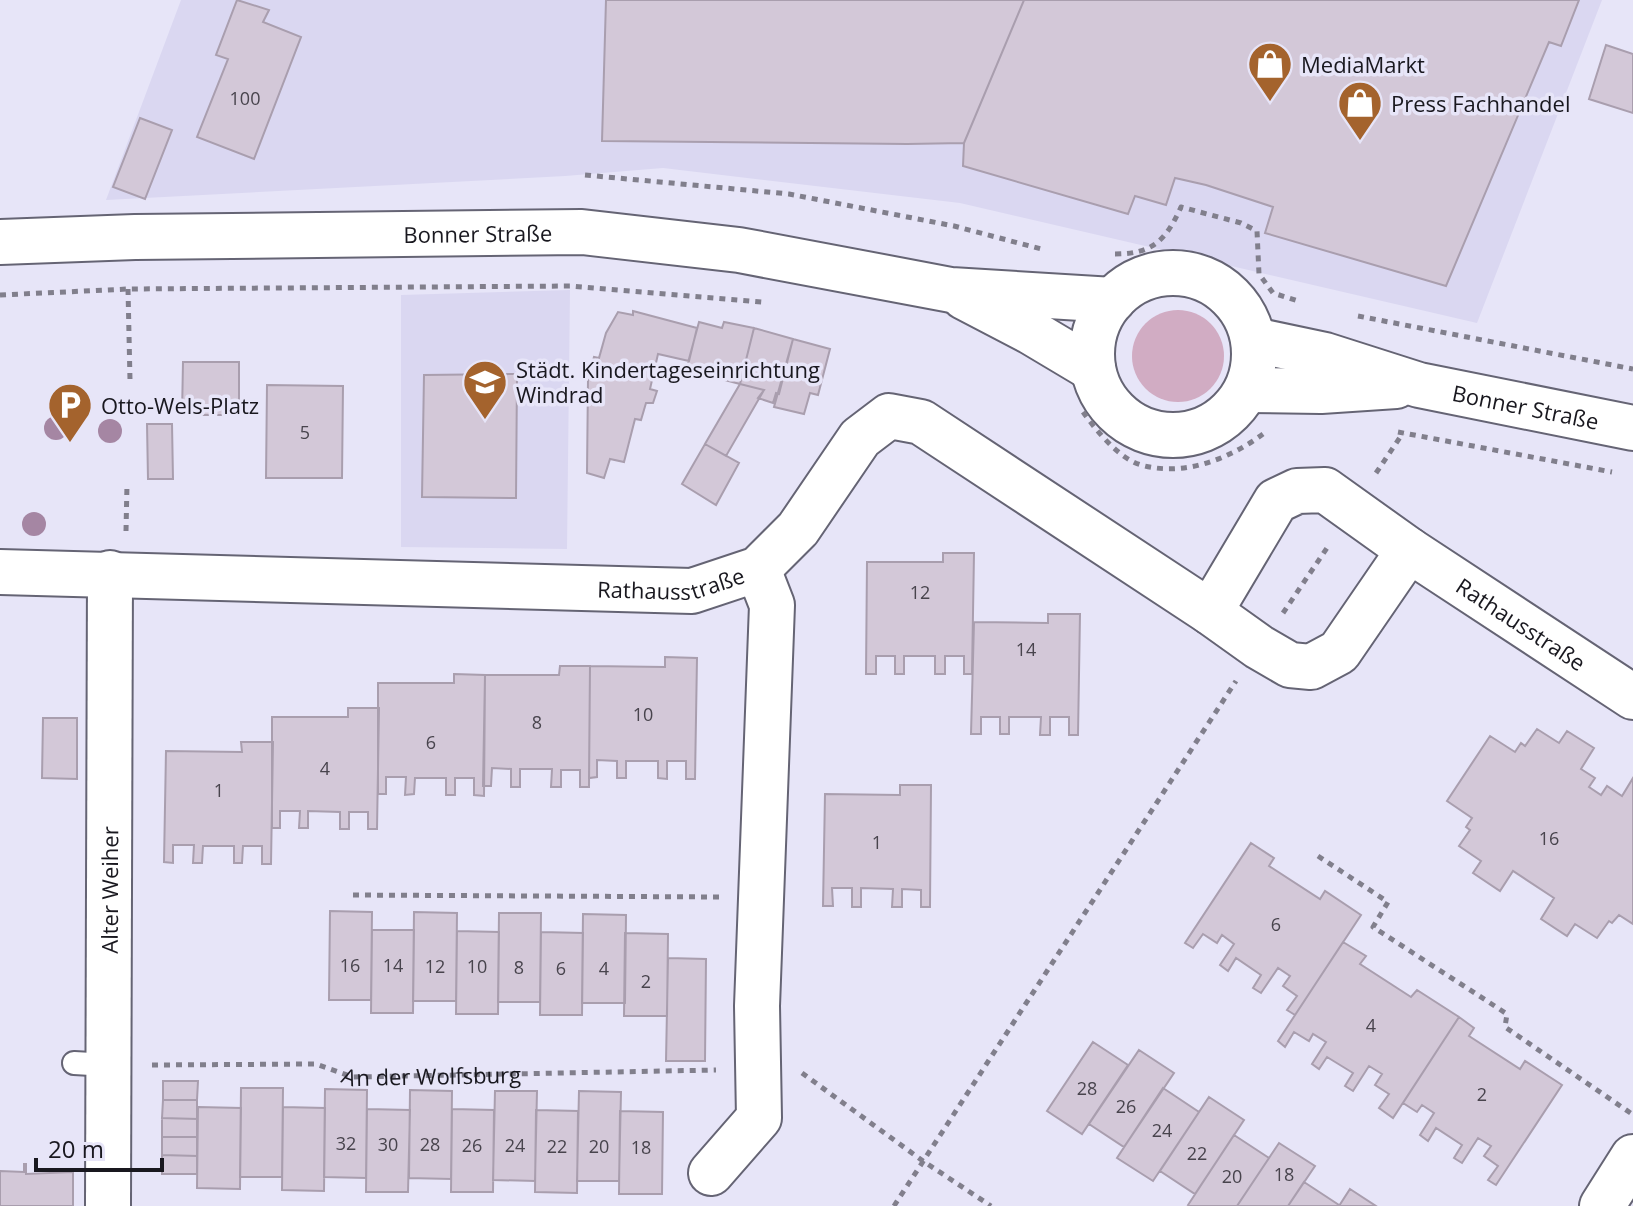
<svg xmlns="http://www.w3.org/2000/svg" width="1633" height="1206" font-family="'Open Sans',sans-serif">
<rect width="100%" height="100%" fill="#e7e5f8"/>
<path fill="#dad7f1" d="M181 0H1602L1477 323 960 203 663 168 565 176 106 200Z
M570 290 567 549 401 547V295Z"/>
<path fill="#d1acc3" d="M1132 356a46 46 0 1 1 92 0a46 46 0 1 1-92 0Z"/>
<path fill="#d3c8d8" stroke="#a99eae" stroke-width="2" d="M237 0 269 10 263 22 301 37 254 159 197 137 228 59 216 55Z
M606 0H1024L964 143 907 144 602 141Z
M1024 0H1579L1561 46 1549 42 1446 286 1265 233 1273 207 1206 185 1175 178 1166 205 1135 196 1128 214 963 166 964 143Z
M1606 45 1633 54V113L1589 99Z
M140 118 172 130 145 199 113 187Z
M633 311 697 328 689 361 658 354 650 389 657 391 653 403H646L641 420 635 419 624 462 610 459 604 478 587 473 588 379 594 357 599 358 606 333 618 312 633 315Z
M699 322 722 328 724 322 754 328 740 384 686 370Z
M754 328 793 339 779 394 776 393 773 403 758 398 764 390 740 384Z
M793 339 830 349 818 395 810 393 804 414 774 407Z
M183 362H239V415H182Z
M517 374 516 498 422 497 424 375Z
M740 384 764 390 726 456 705 444Z
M267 385 343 386 342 478H266Z
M147 424H172L173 479H148Z
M705 444 739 463 716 505 682 484Z
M943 553H974L972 674H964V656H945V674H935V656H904V674H895V656H876V674H866L867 562H943Z
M1048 614H1080L1078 735H1069V717H1050V735H1040L1041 717H1009V734H1000V717H981V734H971L974 622 1048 623Z
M665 657 697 658 695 779H686V761H667V779L658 778V761H626V778H617V761L597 760V777L589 778 590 666 665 667Z
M560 666H590L589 787H580V770H561V787H551L552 769H520V787H511V769L492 768 491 786H483L485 675H559Z
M454 674 485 675 484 796 474 795V778H455V795H446V778H415L414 794 405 795 406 777H386V794H378V683H454Z
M348 708H379L377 829H368V812H349V829H340V812L308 811V828H299L300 811H280V828H272V717H348Z
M43 718H77V779L42 778Z
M1537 729 1559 743 1567 731 1594 748 1581 769 1595 778 1589 787 1601 795 1607 786 1622 796 1633 778V924L1619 915 1612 923 1609 921 1597 938 1575 924 1567 936 1541 919 1554 898 1513 871 1500 891 1473 873 1481 861 1459 846 1470 830 1466 827 1472 818 1447 801 1490 736 1515 752 1521 743 1525 746Z
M241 742H273L271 864H262V846H243L242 863H234V846H203L202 863H193L194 845H173V863L164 862 166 751 242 752Z
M900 785H931L930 907H921V890L902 889V907H892L893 889 861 888V907H852V888H832L833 906H823L825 794 900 795Z
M1251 843 1274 858 1269 866 1320 899 1325 891 1361 915 1295 1015 1287 1010 1297 996 1283 986 1290 976 1278 968 1261 993 1253 988 1261 975 1236 958 1228 971 1220 965 1234 944 1222 935 1217 943 1203 934 1193 948 1185 943Z
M330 911 372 912 371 1000H329Z
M414 912 457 913 456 1001H413Z
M499 913H541L540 1002H498Z
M583 914 626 915 625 1003H582Z
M372 930H414L413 1013H371Z
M457 931 499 932 498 1014H456Z
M541 932 583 933 582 1015H540Z
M625 933 668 934 667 1016H624Z
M1343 942 1366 956 1360 964 1411 997 1417 990 1459 1017 1393 1118 1379 1108 1389 1094 1375 1085 1382 1074 1369 1066 1353 1091 1345 1086 1353 1073 1327 1057 1319 1069 1312 1064 1326 1042 1313 1034 1309 1041 1294 1032 1285 1047 1278 1041Z
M668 958 706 959 705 1061H666Z
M1459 1017 1474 1028 1469 1036 1520 1069 1525 1061 1562 1085 1496 1185 1488 1180 1498 1166 1484 1156 1491 1146 1478 1138 1462 1163 1454 1158 1462 1145 1436 1128 1428 1141 1420 1135 1434 1113 1422 1105 1417 1112 1403 1103Z
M1093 1042 1128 1065 1082 1134 1047 1111Z
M1139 1050 1174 1073 1124 1147 1089 1124Z
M163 1081H198L197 1100H163Z
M241 1088H283L282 1177H240Z
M1163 1088 1199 1112 1153 1181 1117 1158Z
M325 1089 367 1090 366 1178 324 1177Z
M410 1090 452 1091 451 1179 409 1178Z
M495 1091H537L535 1181 493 1180Z
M579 1091 621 1092 619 1181H577Z
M1209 1097 1244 1120 1195 1194 1160 1171Z
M163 1100H197V1119L162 1118Z
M198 1107 241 1108 240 1189 197 1188Z
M283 1107 325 1108 324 1191 282 1190Z
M367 1109 410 1110 408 1192H366Z
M452 1109 494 1110 493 1192H451Z
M536 1110 578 1111 577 1193 535 1192Z
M620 1111 663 1112 662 1194H619Z
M162 1118 197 1119V1137H162Z
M1234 1135 1269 1158 1237 1206H1190L1188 1205Z
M162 1137H197V1156L162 1155Z
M1279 1143 1315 1166 1288 1206H1237Z
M162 1155 197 1156V1174H162Z
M24 1164H26V1174L73 1172V1206H0V1171L24 1172Z
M1304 1182 1339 1205V1206H1288Z
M1350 1189 1376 1206H1339Z"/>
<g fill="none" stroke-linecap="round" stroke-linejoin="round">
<g stroke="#656474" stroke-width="26">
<path id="lane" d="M74 1063 109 1065"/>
</g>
<g stroke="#656474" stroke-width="48">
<g id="street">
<path id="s2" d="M0 572 692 591 758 569 798 529 860 438 889 416 921 422 1210 612 1259 647 1290 665 1311 667 1339 652 1409 550"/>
<path id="s3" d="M1210 612 1276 501 1297 491 1325 490 1409 550 1633 697"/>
<path d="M711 1173 759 1118 757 1006 772 605 758 569"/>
<path id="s4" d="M108 1206 110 573"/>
<path d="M1602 1206 1633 1157"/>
</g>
</g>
<g stroke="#656474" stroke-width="48">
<g id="secondary">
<path id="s5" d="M0 242 135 237 582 232 739 250 951 290 1113 300"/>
<circle cx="1173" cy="354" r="81"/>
<path d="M964 297 1031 332 1093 369"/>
<path id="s6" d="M1254 340 1325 355 1419 385 1633 428"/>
<path d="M1247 390 1321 391 1396 386"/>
</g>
</g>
<g stroke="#817f8c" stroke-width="5" stroke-dasharray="6 6" stroke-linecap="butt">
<path d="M585 175 789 194 954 226 1045 250"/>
<path d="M1115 254C1153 254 1166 240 1181 207L1241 223 1257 231 1259 274 1273 293 1298 301"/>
<path d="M128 289 130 380"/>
<path d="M0 295 128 289 571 286 762 302"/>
<path d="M1358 316 1633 369"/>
<path d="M1083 412C1096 430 1118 458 1141 465 1184 477 1229 459 1263 434"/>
<path d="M1398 432 1612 472"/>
<path d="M1376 473 1403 433"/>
<path d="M126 531 127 484"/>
<path d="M1283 613 1329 545"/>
<path d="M1318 856 1388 902 1373 927 1507 1014 1505 1027 1632 1114"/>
<path d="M353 895 720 897"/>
<path id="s1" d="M152 1065 316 1064 353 1077 716 1070"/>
<path d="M802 1073 923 1161 991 1206"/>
<path d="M894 1206 1236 681"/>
</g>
<use href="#lane" stroke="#fff" stroke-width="22"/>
<use href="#street" stroke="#fff" stroke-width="44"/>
<use href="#secondary" stroke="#fff" stroke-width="44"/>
</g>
<g fill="#a586a3">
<circle cx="56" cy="428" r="12"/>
<circle cx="110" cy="431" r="12"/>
<circle cx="34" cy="524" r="12"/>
</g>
<defs>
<g id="shop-pin" transform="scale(2.3)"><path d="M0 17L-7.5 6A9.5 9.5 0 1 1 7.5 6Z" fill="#a4632d" stroke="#e7e5f8"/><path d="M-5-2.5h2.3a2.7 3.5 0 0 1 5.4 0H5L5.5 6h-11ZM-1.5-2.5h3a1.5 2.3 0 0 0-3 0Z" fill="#fff"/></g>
<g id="school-pin" transform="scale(2.3)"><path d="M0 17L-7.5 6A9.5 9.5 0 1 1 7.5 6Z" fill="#a4632d" stroke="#e7e5f8"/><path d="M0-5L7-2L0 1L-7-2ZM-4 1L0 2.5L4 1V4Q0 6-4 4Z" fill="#fff"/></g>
<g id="parking-pin" transform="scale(2.3)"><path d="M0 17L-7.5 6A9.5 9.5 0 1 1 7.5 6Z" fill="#a4632d" stroke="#e7e5f8"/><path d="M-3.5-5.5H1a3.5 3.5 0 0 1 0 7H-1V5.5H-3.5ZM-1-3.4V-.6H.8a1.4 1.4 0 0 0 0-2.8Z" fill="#fff"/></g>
</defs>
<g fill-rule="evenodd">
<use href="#shop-pin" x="1270" y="64"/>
<use href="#shop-pin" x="1360" y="103"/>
<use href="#school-pin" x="485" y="382"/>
<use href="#parking-pin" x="70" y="405"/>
</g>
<g text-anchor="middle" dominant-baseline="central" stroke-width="7" stroke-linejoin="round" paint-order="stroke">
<g font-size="18" fill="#48444d">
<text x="245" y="98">100</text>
<text x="305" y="432">5</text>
<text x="920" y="592">12</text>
<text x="1026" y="649">14</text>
<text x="643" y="714">10</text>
<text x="537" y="722">8</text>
<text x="431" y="742">6</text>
<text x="325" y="768">4</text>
<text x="219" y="790">1</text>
<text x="1549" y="838">16</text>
<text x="877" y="842">1</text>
<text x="1276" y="924">6</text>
<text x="350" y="965">16</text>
<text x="393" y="965">14</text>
<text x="435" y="966">12</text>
<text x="477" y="966">10</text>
<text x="519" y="967">8</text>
<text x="561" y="968">6</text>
<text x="604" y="968">4</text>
<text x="646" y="981">2</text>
<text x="1371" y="1025">4</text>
<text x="1087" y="1088">28</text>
<text x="1482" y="1094">2</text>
<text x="1126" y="1106">26</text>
<text x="1162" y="1130">24</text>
<text x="346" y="1143">32</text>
<text x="388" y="1144">30</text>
<text x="430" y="1144">28</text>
<text x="472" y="1145">26</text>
<text x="515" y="1145">24</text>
<text x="557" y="1146">22</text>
<text x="599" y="1146">20</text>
<text x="641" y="1147">18</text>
<text x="1197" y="1153">22</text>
<text x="1284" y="1174">18</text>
<text x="1232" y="1176">20</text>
</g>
<g font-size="22" fill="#19181f" stroke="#e7e5f8" text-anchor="start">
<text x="1301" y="64">MediaMarkt</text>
<text x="1391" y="103">Press Fachhandel</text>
<text x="516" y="369">Städt. Kindertageseinrichtung<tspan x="516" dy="25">Windrad</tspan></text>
<text x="101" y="405">Otto-Wels-Platz</text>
</g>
<g font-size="22" fill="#19181f" stroke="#e7e5f8">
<text stroke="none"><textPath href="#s5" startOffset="478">Bonner Straße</textPath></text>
<text stroke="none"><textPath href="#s6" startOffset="280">Bonner Straße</textPath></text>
<text stroke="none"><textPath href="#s2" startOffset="672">Rathausstraße</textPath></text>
<text stroke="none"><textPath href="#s3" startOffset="418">Rathausstraße</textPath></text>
<text stroke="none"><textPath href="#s4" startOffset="316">Alter Weiher</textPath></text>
<text stroke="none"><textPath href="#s1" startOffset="282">An der Wolfsburg</textPath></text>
</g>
</g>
<path d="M36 1158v12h126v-12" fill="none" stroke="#19181f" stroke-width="4"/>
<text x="48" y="1158" font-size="24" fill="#19181f" stroke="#e7e5f8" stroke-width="6" paint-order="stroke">20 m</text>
</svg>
